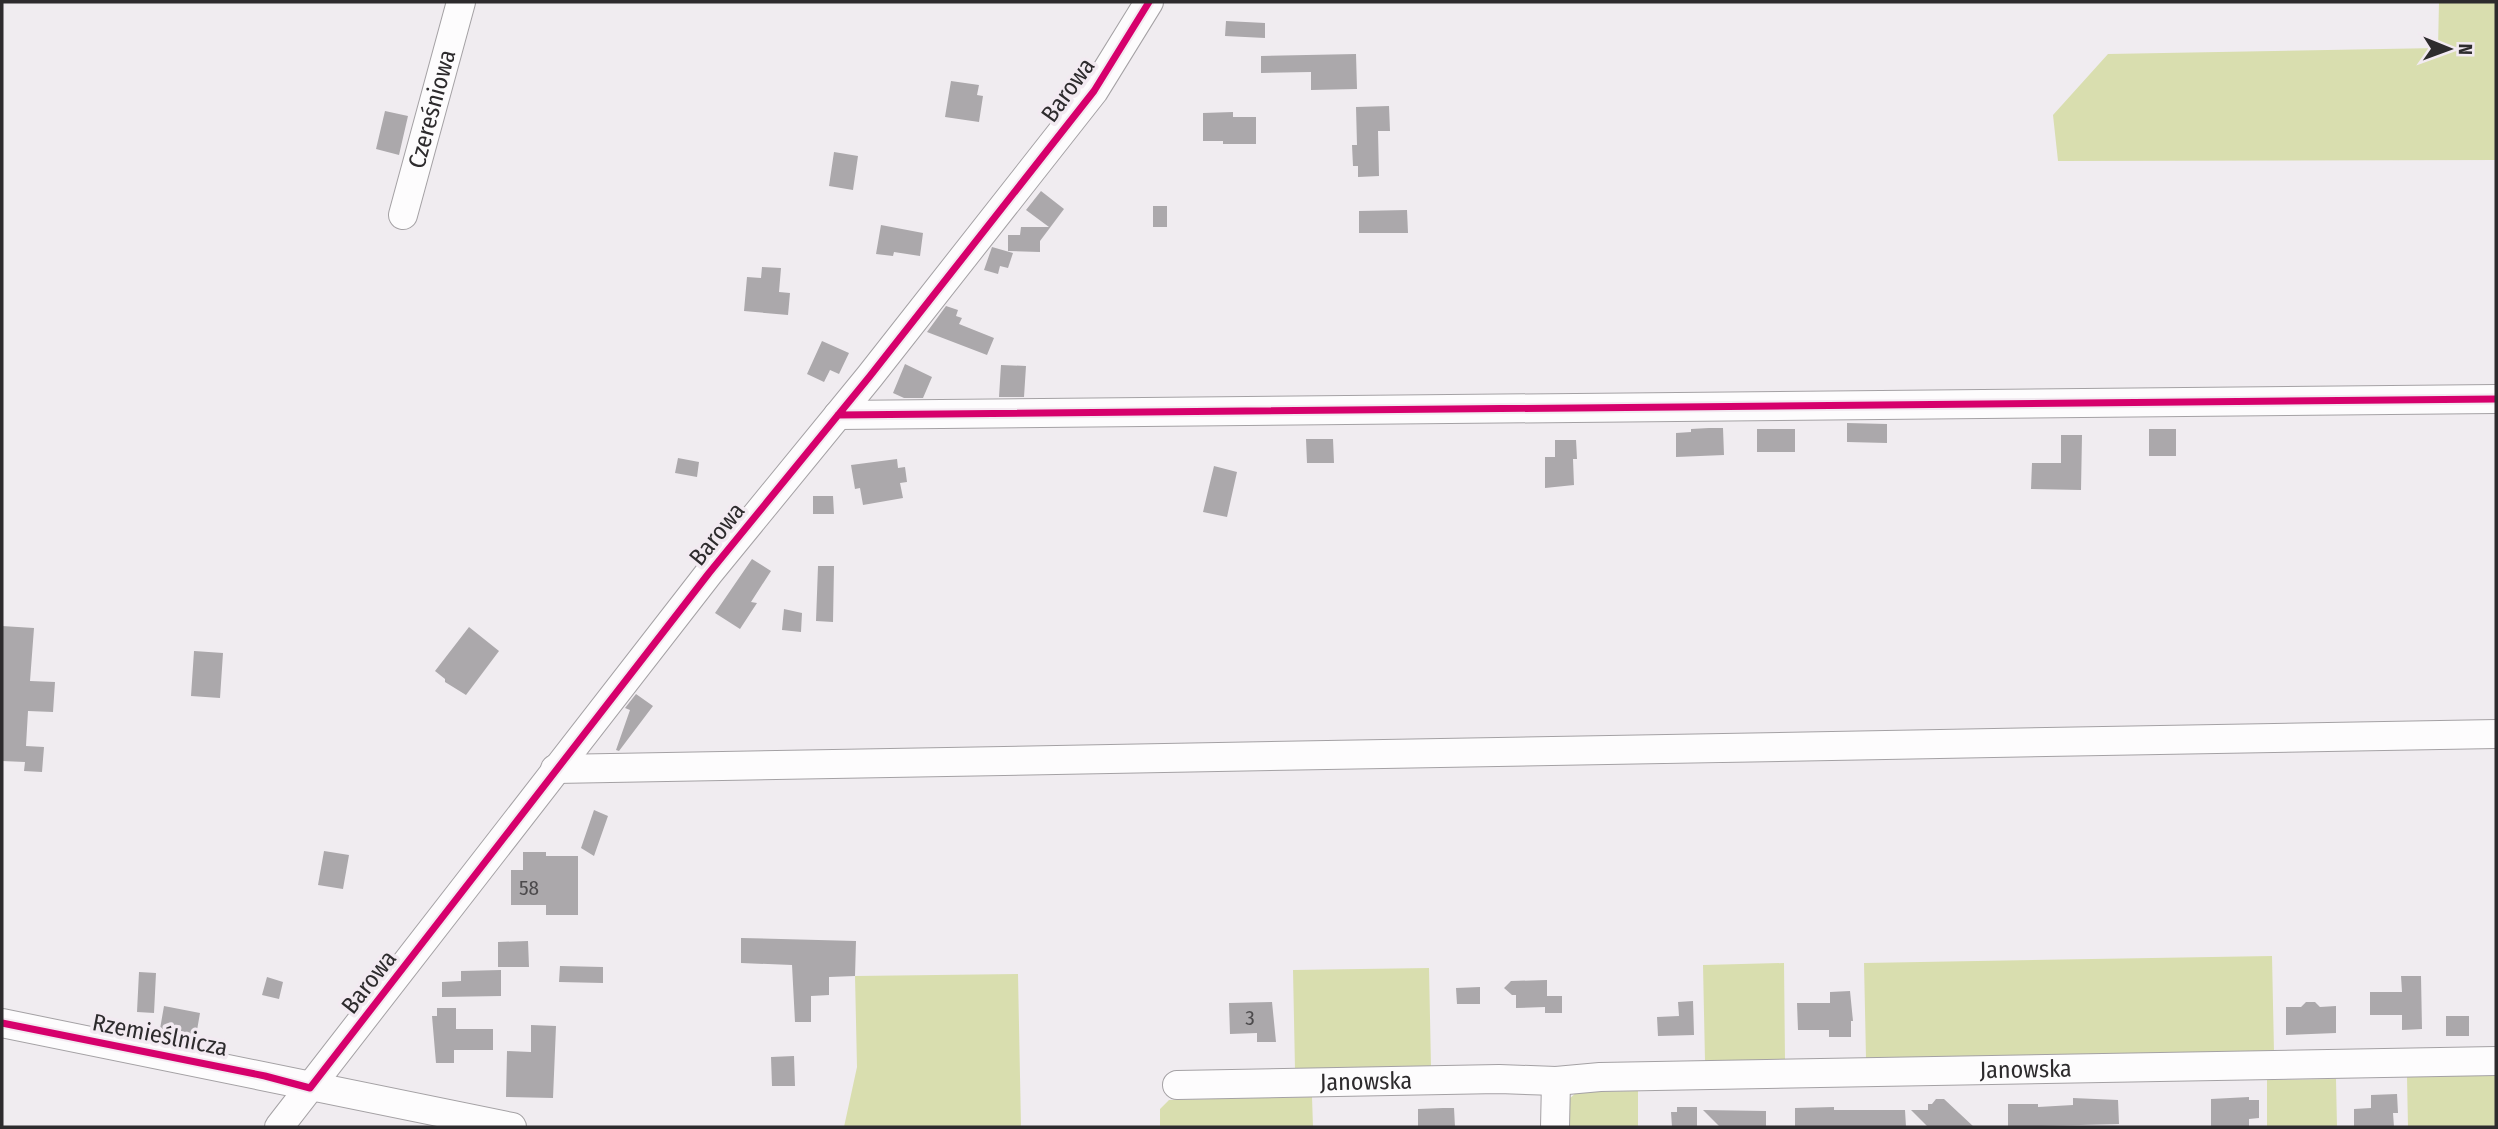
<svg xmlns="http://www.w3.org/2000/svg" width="2498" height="1129" font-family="'Fira Sans Condensed',sans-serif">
<rect width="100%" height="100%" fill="#f0ecf0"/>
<path fill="#d9deaf" d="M2439 2H2496V160L2058 161 2053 115 2108 54 2438 48Z
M2272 956 2274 1052 1866 1058 1864 963Z
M1784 963 1785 1060 1705 1061 1703 965Z
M1429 968 1431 1067 1295 1069 1293 970Z
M1018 974 1021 1127H844L857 1067 855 976Z
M2496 1075V1127H2408L2407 1077Z
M2336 1079 2337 1127H2267V1080Z
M1638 1091V1127H1570L1569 1099 1577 1092Z
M1312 1097 1313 1127H1160V1109L1169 1100Z"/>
<path fill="#aba8ab" d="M1226 21 1265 23V38L1225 36Z
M1356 54 1357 89 1311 90V72L1261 73V56Z
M951 81 979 85 977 95 983 96 979 122 945 117Z
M1389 106 1390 131H1378L1379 176 1358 177V166H1353L1352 145H1357L1356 107Z
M385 111 408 116 399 155 376 149Z
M1233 112V117H1256V144H1223V141H1203V113Z
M834 152 858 156 853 190 829 186Z
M1041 191 1064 209 1040 241V252L1008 251V235H1020L1021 227H1049L1026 210Z
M1153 206H1167V227H1153Z
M1407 210 1408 233H1359V211Z
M881 225 923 233 920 256 894 252 893 256 876 254Z
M992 247 1013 253 1008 268 1000 266 998 274 984 270Z
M762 267 781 268 779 292 790 293 788 315 744 311 747 277 761 278Z
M946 306 958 310 956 316 962 318 959 324 994 338 987 355 927 332Z
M822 341 849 353 839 374 830 370 824 382 807 374Z
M905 364 932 377 923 398H904L893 393Z
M1001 365 1026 366 1024 397H999Z
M1847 423 1887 424V443L1847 442Z
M1709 428H1723L1724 455 1676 457V433L1691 432V429Z
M1757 429H1795V452H1757Z
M2149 429H2176V456H2149Z
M2061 435H2082L2081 490 2031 489 2032 463H2061Z
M1306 439H1333L1334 463H1307Z
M1555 440H1576L1577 459H1573L1574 485 1545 488V457H1555Z
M678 458 699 462 697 477 675 473Z
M897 459 898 468 905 467 907 482 900 483 903 498 863 505 860 488 855 489 851 465Z
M1214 466 1237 472 1227 517 1203 512Z
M813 496H833L834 514H813Z
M752 559 771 571 751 602 757 603 740 629 715 613Z
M818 566H834L833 622 816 621Z
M784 609 802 613 801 632 782 630Z
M2 626 34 628 30 681 55 682 53 712 28 711 26 746 44 747 42 772 24 771 25 762 2 761Z
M469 627 499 651 466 695 445 682V679L435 671Z
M194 651 223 653 220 698 191 696Z
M636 694 653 706 619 751 616 750 630 710 625 708Z
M594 810 608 816 594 856 581 848Z
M324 851 349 855 343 889 318 885Z
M523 852H546V856H578V915H546V905H511V870H523Z
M741 938 856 941 855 976 829 977V995L811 996V1022H795L792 965 741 963Z
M528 941 529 967H498V942Z
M560 966 603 967V983L559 982Z
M501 970V996L442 997V982L461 981V971Z
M139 972 156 973 154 1013 137 1012Z
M2401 976H2421L2422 1029 2402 1030V1015H2370V992H2402Z
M267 977 283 982 279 999 262 995Z
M1547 980V996H1562V1013H1545V1007L1516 1008V995H1512L1504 988 1511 981Z
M1480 987V1004H1457L1456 988Z
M1850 991 1853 1021H1851V1037H1829V1030H1798L1797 1003H1830V992Z
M1693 1001 1694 1035 1658 1036 1657 1017 1679 1016 1678 1002Z
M1272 1002 1276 1042H1257V1033L1230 1034 1229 1003Z
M2306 1002H2315L2320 1007 2336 1006V1033L2286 1035V1007H2301Z
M164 1006 200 1013 196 1036 160 1029Z
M437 1008H456V1029H493V1050H454V1063H436L432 1016H437Z
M2446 1016H2469V1036H2446Z
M531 1025 556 1026 553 1098 506 1097 507 1051 531 1052Z
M794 1056 795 1086H772L771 1057Z
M2397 1094 2398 1113H2393L2394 1127H2354V1109L2371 1108V1095Z
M2249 1097V1100H2259V1118L2249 1119V1127H2211V1099Z
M2073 1098 2118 1100 2119 1124 2008 1127V1104H2038V1107L2073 1105Z
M1936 1099H1944L1974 1127H1928L1911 1110H1928V1104H1932Z
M1677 1107H1697V1127H1672L1671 1112H1677Z
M1834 1107V1110H1905L1906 1127H1795V1108Z
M1443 1108H1454L1455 1127H1418V1109Z
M1703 1110 1766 1111V1127H1720Z"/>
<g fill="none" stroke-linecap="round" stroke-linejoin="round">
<g stroke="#a4a1a4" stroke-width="30">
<g id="minor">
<path id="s1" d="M403 215 461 2"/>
<path d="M838 415 2496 399"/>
<path d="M555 769 2496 734"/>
<path d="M2 1023 512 1127"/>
<path id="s2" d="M1177 1085 1499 1079 1556 1081 1600 1077 2496 1061"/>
<path d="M279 1127 709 573 870 376 1094 91 1149 2"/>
<path d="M1555 1127 1556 1081"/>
</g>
</g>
<use href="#minor" stroke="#fdfcfd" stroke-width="28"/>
<g stroke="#f2eaf1" stroke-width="11">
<path id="cycleway" d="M838 415 2496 399
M2 1023 265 1076 310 1088 709 573 870 376 1094 91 1149 2"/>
</g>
<use href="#cycleway" stroke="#d6006c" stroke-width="7"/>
</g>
<g text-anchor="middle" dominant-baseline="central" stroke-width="7" stroke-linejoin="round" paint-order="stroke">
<g font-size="21" fill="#4c4a4c">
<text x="529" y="888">58</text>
<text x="1250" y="1018">3</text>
</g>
<g font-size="24" fill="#2d2b2d" stroke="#f2eaf1">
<text transform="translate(1068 90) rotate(-54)">Barowa</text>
<text stroke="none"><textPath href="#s1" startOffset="110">Czereśniowa</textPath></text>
<text transform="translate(717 534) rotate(-51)">Barowa</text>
<text transform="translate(369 982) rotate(-52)">Barowa</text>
<text transform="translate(160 1035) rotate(11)">Rzemieślnicza</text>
<text stroke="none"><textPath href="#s2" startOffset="849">Janowska</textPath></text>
<text stroke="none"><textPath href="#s2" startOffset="189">Janowska</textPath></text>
</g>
</g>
<rect width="2498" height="1129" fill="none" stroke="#2d2b2d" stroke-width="7"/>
<g transform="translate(2449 49) rotate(91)" stroke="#f2eaf1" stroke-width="5" paint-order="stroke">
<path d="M0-5L12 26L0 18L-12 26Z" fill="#2d2b2d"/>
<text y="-10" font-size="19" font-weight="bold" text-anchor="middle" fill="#2d2b2d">N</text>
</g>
</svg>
